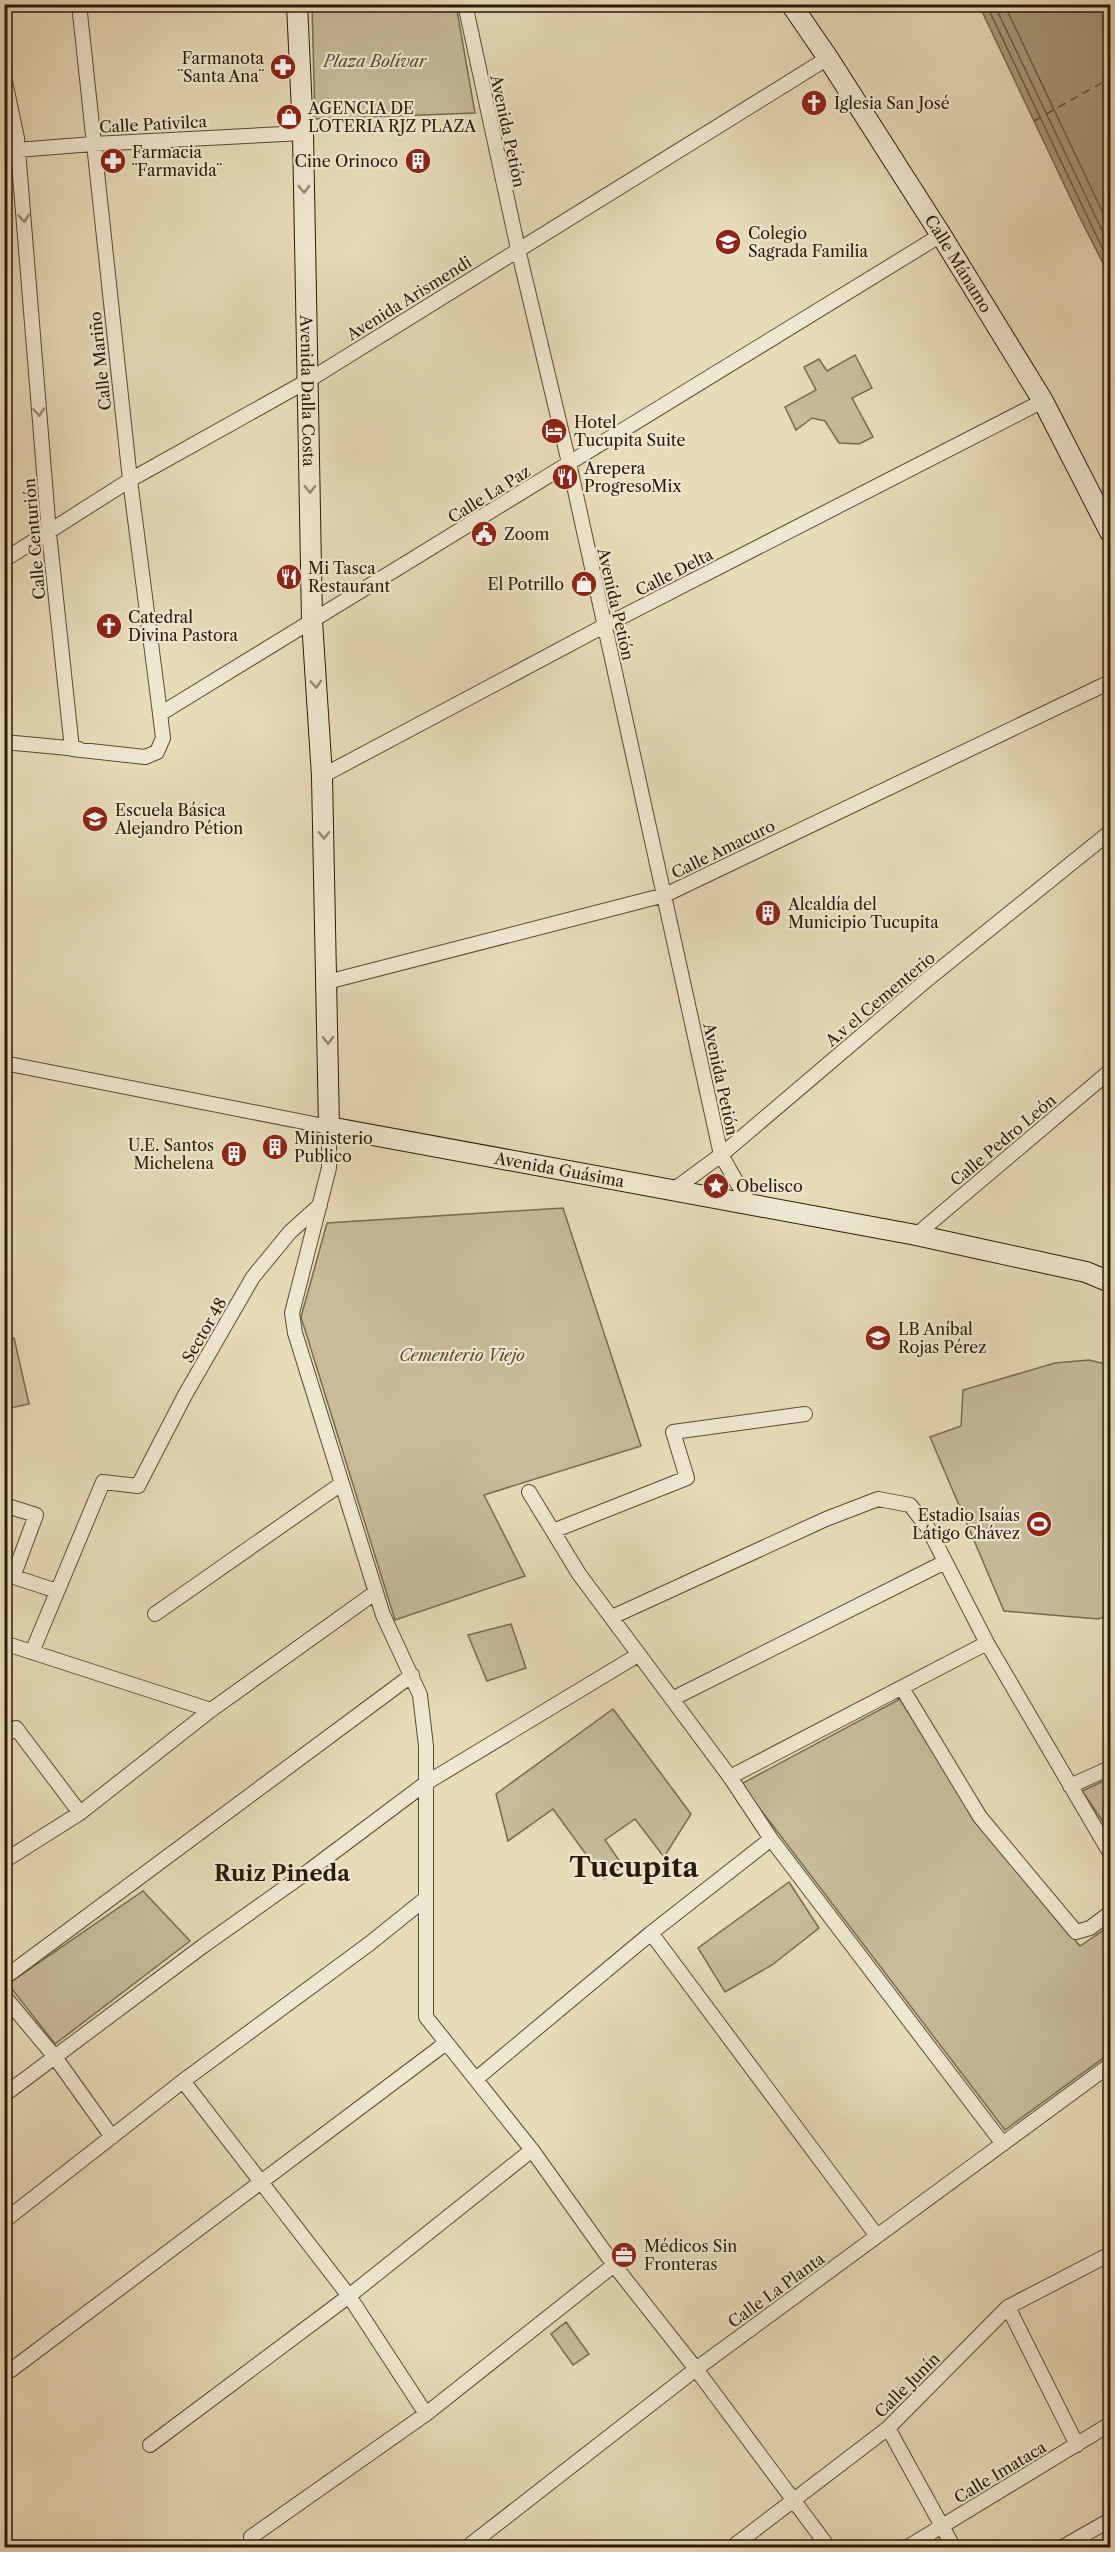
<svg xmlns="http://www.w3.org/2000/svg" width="1115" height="2552" font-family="'Libre Caslon Text',serif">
<rect width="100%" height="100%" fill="#e7dcb8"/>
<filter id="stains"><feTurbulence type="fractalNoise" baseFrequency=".00333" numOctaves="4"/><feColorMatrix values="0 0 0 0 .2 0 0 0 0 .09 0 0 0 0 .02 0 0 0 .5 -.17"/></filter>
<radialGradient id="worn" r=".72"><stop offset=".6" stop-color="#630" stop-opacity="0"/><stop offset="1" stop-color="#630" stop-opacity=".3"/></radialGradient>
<path fill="#c7bb9a" stroke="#786a50" stroke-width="1.5" d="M312 5H456L475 113 315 119Z
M855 355 872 388 852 398 873 437 859 444 839 443 825 421 812 418 796 430 785 407 816 390 804 367 819 359 827 371Z
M563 1208 641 1446 484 1495 525 1576 395 1620 301 1317 327 1223Z
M14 1338 29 1404 5 1409V1340Z
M1089 1360 1110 1365V1615L1098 1619 1004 1611 930 1437 961 1426 963 1390 1055 1363Z
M511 1624 526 1668 487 1681 468 1635Z
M900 1699 974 1818 1080 1946 1110 1926V2053L1005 2130 741 1784Z
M613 1709 691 1814 664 1857 635 1819 605 1840 623 1866 604 1879 553 1809 508 1841 496 1794Z
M1110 1778V1832L1082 1791Z
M789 1882 819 1928 772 1965 725 1992 698 1948Z
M143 1891 190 1941 55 2044 8 1984Z
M566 2322 589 2354 573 2365 551 2334Z"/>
<path fill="#a79a7b" stroke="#75674c" stroke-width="1.5" d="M979 5H1110V277L1080 218Z"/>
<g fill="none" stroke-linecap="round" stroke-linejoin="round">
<path stroke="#685a40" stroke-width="1.5" d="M986 4 1110 264
M994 4 1110 247
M1004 4 1110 228"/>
<path stroke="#5c4d34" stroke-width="1.5" stroke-dasharray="8 6" stroke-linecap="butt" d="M1034 121 1110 78"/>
<g stroke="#594a32" stroke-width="16">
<path id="street" d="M79 4 130 480 161 721
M465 4 518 249 569 463 721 1155 750 1205
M4 77 17 138 49 533 72 749 145 757 157 752 163 738 160 714 941 235
M4 151 93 144 303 133
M4 560 130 480 309 380 828 58
M4 742 79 749
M322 776 604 626 1043 401
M327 982 665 895 1110 682
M4 1063 329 1127V1168L292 1313 295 1333 383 1615 420 1695 426 1746V2017L532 2150 614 2265 696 2369 829 2548
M672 1191 721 1155 928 979 1110 832
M916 1235 1110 1071
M529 1492 579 1574 730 1777 771 1839 1003 2144
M4 1505 36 1515 13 1577
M553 1531 687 1478 673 1432 805 1414
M5 1574 57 1591
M155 1614 341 1484
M612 1617 826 1519 878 1499 910 1505 928 1528 987 1643 1110 1853
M4 1643 211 1710
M32 1652 103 1482 138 1486 185 1395 253 1277 290 1232 320 1205
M902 1688 980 1817 1076 1932 1090 1928 1110 1913
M672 1699 945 1562
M4 1736 16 1728 80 1813
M730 1777 987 1643
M1070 1786 1110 1768
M4 1861 80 1813 211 1710 376 1592
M651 1933 877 2236
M4 1978 412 1675
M4 1996 55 2057 112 2137
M476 2079 651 1933 771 1839
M183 2081 349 2296 426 2414
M4 2095 203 1946 310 1870 426 1783 638 1655
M4 2221 183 2081 369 1944 425 1899
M1008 2307 1077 2445
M4 2364 11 2370 446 2043
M888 2428 954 2548
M150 2445 349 2296 532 2150
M251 2537 426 2414 614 2265
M466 2548 696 2369 1110 2065
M731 2548 888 2428 1008 2307 1110 2254
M906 2548 1110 2424
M1061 2548 1110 2520"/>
</g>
<g stroke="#2a1a05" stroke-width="22">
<g id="secondary">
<path id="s1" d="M297 4 303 133 312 621 322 776 329 1127 916 1235 1086 1272 1110 1282"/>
<path id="s2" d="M791 4 828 58 941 235 1043 401 1110 532"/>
</g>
</g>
<use href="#street" stroke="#efe8d1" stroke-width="14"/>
<use href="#secondary" stroke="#efe8d1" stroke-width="20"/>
</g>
<defs><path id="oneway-chevron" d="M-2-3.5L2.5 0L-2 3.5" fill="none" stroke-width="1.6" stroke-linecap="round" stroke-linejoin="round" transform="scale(1.5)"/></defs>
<g stroke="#968b75">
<use href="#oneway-chevron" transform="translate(304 189) rotate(89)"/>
<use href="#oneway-chevron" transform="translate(24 218) rotate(85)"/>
<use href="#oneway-chevron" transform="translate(39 412) rotate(85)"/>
<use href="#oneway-chevron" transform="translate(310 489) rotate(89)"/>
<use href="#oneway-chevron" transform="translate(316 684) rotate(86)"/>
<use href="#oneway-chevron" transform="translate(324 835) rotate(89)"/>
<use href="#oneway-chevron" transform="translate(328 1040) rotate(89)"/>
</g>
<defs>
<g id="pharmacy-disc" transform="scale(1.35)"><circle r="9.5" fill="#8f2418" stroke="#efe8d1"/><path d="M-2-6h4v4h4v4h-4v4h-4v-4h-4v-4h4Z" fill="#fff"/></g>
<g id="church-disc" transform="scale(1.35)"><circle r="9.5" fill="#8f2418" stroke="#efe8d1"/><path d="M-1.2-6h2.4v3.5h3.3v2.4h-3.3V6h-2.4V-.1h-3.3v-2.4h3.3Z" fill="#fff"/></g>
<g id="shop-disc" transform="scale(1.35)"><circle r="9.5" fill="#8f2418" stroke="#efe8d1"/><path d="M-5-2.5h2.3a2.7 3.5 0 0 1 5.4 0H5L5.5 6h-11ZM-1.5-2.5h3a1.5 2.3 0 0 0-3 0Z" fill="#fff"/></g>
<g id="building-disc" transform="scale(1.35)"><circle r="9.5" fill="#8f2418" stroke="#efe8d1"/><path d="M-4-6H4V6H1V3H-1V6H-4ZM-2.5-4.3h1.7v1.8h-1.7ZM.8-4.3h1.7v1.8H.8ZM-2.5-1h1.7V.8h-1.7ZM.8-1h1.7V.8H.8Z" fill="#fff"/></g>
<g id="school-disc" transform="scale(1.35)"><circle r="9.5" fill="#8f2418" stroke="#efe8d1"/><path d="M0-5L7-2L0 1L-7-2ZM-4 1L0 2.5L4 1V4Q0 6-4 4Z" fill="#fff"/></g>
<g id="hotel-disc" transform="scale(1.35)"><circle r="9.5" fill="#8f2418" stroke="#efe8d1"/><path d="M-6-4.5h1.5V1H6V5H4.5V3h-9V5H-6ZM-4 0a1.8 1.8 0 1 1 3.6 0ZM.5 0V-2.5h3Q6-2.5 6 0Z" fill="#fff"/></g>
<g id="restaurant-disc" transform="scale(1.35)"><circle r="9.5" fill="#8f2418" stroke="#efe8d1"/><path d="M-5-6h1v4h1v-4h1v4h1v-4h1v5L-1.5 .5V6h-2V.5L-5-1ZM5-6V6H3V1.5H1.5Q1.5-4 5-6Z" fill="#fff"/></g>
<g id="civic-disc" transform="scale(1.35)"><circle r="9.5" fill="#8f2418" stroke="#efe8d1"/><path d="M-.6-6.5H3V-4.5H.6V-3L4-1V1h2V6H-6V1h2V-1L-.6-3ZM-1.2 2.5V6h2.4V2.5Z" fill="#fff"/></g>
<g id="sight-disc" transform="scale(1.35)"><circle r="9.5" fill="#8f2418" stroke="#efe8d1"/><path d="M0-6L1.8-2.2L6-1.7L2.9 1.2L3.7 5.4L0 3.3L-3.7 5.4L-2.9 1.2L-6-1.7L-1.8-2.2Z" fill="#fff"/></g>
<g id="stadium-disc" transform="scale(1.35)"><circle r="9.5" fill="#8f2418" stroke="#efe8d1"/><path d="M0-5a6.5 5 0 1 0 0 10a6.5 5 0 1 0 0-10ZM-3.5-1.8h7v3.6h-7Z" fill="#fff"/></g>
<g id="office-disc" transform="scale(1.35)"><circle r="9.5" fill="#8f2418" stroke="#efe8d1"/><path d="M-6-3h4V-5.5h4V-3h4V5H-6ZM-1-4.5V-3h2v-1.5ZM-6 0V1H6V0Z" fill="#fff"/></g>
</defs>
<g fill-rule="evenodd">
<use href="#pharmacy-disc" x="283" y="67"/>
<use href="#church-disc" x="814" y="103"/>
<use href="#shop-disc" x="289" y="117"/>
<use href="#pharmacy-disc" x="113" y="161"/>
<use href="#building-disc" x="418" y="161"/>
<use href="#school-disc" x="728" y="242"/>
<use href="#hotel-disc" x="554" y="431"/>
<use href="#restaurant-disc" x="565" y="477"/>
<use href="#civic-disc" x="484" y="534"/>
<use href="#restaurant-disc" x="289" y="577"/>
<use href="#shop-disc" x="584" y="584"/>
<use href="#church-disc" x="109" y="626"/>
<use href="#school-disc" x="95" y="819"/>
<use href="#building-disc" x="768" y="913"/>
<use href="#building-disc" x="275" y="1147"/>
<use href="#building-disc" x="234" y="1154"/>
<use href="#sight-disc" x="716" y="1186"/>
<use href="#school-disc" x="878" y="1338"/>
<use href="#stadium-disc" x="1039" y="1524"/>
<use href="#office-disc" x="624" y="2255"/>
</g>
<g text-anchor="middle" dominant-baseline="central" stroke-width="4.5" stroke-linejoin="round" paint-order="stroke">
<g font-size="16" fill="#2a1a05" stroke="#efe8d1" text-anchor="start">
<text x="264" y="58" text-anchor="end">Farmanota<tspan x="264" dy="18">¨Santa Ana¨</tspan></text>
<text x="834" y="103">Iglesia San José</text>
<text x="308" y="108">AGENCIA DE<tspan x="308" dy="18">LOTERIA RJZ PLAZA</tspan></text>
<text x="132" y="152">Farmacia<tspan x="132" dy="18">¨Farmavida¨</tspan></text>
<text x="398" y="161" text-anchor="end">Cine Orinoco</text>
<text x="748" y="233">Colegio<tspan x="748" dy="18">Sagrada Familia</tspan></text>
<text x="574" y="422">Hotel<tspan x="574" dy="18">Tucupita Suite</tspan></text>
<text x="584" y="468">Arepera<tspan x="584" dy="18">ProgresoMix</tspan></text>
<text x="504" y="534">Zoom</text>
<text x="308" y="568">Mi Tasca<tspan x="308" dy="18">Restaurant</tspan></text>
<text x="564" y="584" text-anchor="end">El Potrillo</text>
<text x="128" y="617">Catedral<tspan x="128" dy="18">Divina Pastora</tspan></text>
<text x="115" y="810">Escuela Básica<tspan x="115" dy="18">Alejandro Pétion</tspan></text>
<text x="788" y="904">Alcaldía del<tspan x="788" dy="18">Municipio Tucupita</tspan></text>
<text x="294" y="1138">Ministerio<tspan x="294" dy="18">Publico</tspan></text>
<text x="214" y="1145" text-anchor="end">U.E. Santos<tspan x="214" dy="18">Michelena</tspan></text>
<text x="736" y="1186">Obelisco</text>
<text x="898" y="1329">LB Aníbal<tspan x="898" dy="18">Rojas Pérez</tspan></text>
<text x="1020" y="1515" text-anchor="end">Estadio Isaías<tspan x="1020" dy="18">Látigo Chávez</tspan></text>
<text x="644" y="2246">Médicos Sin<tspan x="644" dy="18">Fronteras</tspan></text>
</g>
<g font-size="16" font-style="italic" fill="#594a32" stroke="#efe8d1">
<text x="375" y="61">Plaza Bolívar</text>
<text x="462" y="1355">Cementerio Viejo</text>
</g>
<g font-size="16" fill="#2a1a05" stroke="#efe8d1">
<text transform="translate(153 124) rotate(-3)">Calle Pativilca</text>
<text transform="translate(508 131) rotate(78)">Avenida Petión</text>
<text stroke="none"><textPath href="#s2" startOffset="309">Calle Mánamo</textPath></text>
<text transform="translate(409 298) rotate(-32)">Avenida Arismendi</text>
<text transform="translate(100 361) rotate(-96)">Calle Mariño</text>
<text stroke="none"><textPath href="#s1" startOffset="387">Avenida Dalla Costa</textPath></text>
<text transform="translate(489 494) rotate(-32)">Calle La Paz</text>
<text transform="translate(34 539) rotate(-95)">Calle Centurión</text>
<text transform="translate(674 572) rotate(-27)">Calle Delta</text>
<text transform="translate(616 604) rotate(77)">Avenida Petión</text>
<text transform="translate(723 849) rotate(-26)">Calle Amacuro</text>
<text transform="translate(880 999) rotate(-40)">A.v el Cementerio</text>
<text transform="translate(721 1079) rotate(78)">Avenida Petión</text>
<text transform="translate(1003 1140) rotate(-40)">Calle Pedro León</text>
<text stroke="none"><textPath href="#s1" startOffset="1358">Avenida Guásima</textPath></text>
<text transform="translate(204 1330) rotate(-60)">Sector 48</text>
<text transform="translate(776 2290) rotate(-36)">Calle La Planta</text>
<text transform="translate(907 2385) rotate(-45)">Calle Junín</text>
<text transform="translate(1000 2472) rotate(-31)">Calle Imataca</text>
</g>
<g font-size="22" font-weight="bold" fill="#2a1a05" stroke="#efe8d1">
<text x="282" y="1873">Ruiz Pineda</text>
</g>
<g font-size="28" font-weight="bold" fill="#2a1a05" stroke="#efe8d1">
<text x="634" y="1867">Tucupita</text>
</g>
</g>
<rect width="1115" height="2552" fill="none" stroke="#e7dcb8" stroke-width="24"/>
<rect x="6" y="6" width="1103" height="2540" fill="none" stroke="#2a1a05" stroke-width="3"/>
<rect x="12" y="12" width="1091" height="2528" fill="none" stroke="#2a1a05" stroke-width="1.5"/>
<rect width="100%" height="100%" filter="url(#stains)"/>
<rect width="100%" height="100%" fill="url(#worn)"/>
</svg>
